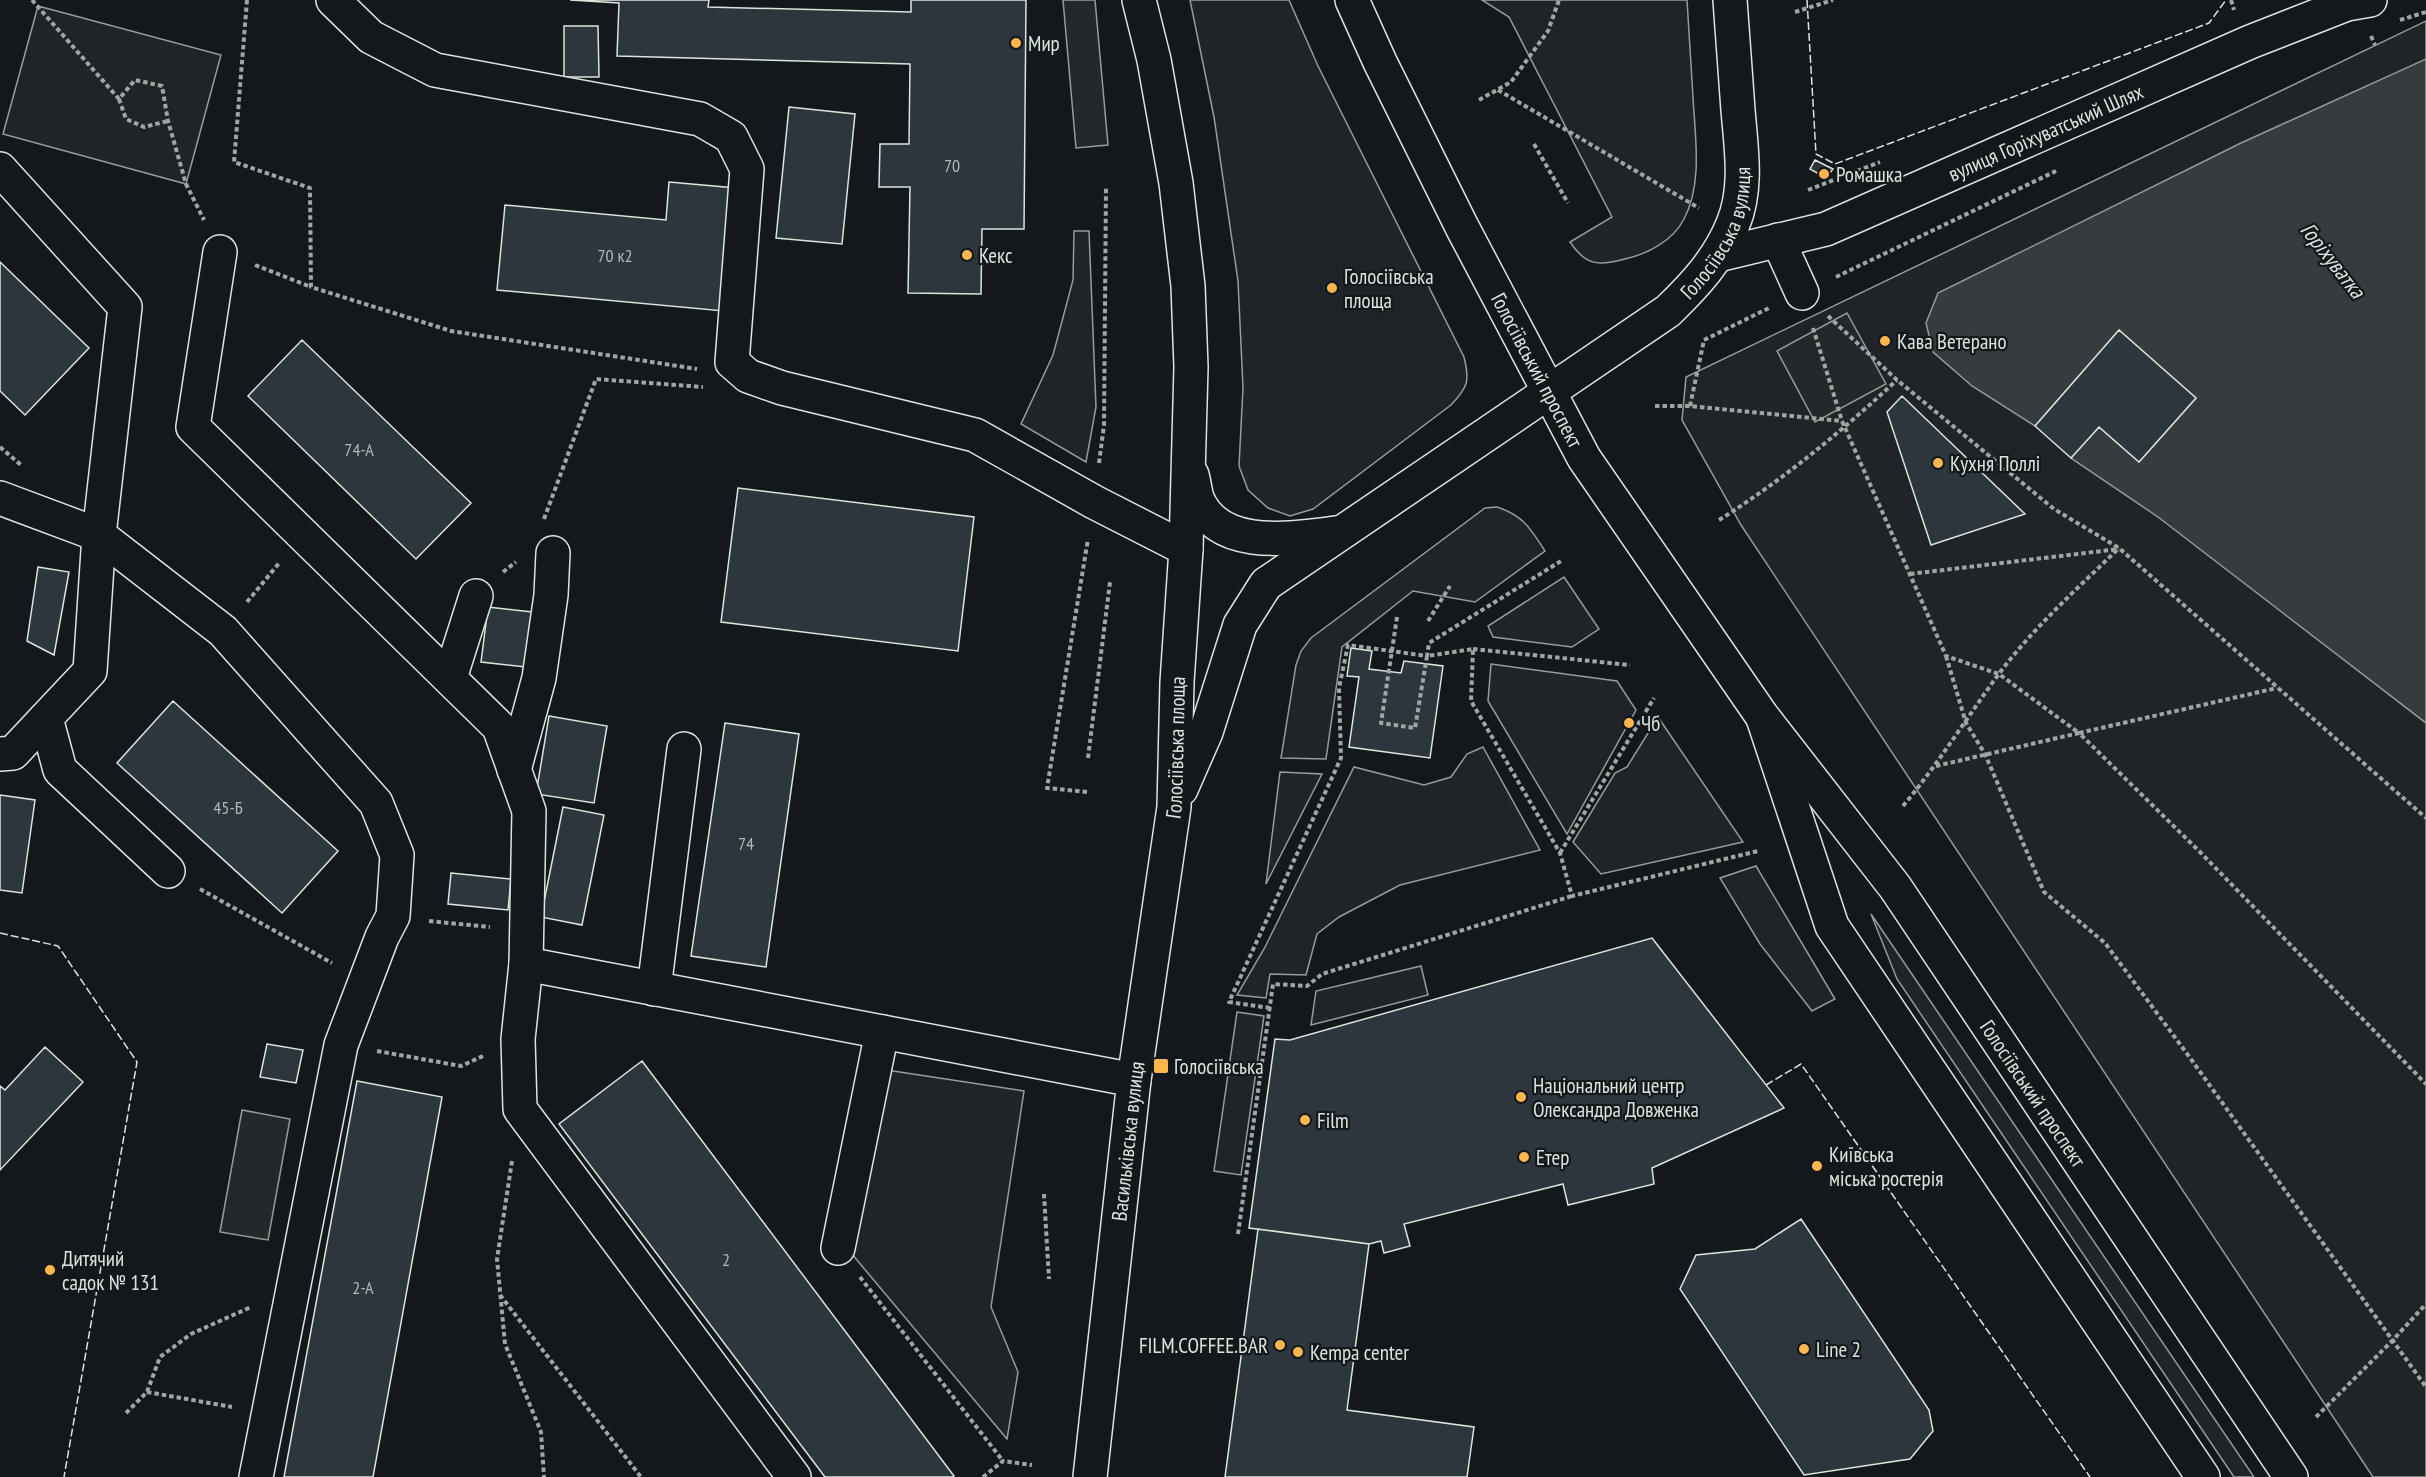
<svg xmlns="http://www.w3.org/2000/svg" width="2426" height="1477" font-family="'PT Sans Narrow',sans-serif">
<rect width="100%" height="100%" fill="#14181c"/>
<path fill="#202428" stroke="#939e99" stroke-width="1.5" d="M1190 0H1289L1318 66 1464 357C1470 381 1468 387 1451 405L1313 509 1290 516 1268 508 1248 490 1239 466 1243 388 1238 281 1214 117Z
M1482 0H1687C1689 32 1691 64 1693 97 1695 136 1703 183 1684 219 1673 241 1647 254 1625 259 1598 266 1586 266 1570 242L1612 217 1509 17Z
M38 6 221 55 186 184 3 134Z
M2426 21V1477H2373L1741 525 1682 420 1686 377Z
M1074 231H1089L1096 407 1086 462 1021 424 1053 355 1073 280Z
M1497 507C1524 516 1530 528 1545 551L1475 602 1413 591 1342 647 1326 759 1281 758 1296 665 1301 651 1311 638 1485 508Z
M1564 577 1599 629 1572 647 1493 637 1488 626Z
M1491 664 1617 681 1636 710 1567 834 1488 701Z
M1658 717 1743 842 1601 874 1573 842 1615 773 1627 767Z
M1483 747 1540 850 1400 885 1339 917 1317 934 1306 975 1270 974 1266 998 1237 995 1264 949 1354 767 1424 785 1451 777 1467 754Z
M1280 772 1322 774 1266 884Z
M1756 866 1835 999 1812 1011 1760 944 1720 878Z
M1871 914 2254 1477H2234L1897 979Z
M1421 966 1428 995 1311 1025 1316 991Z
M1237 1012 1264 1016 1241 1175 1214 1171Z
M880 1069 1024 1091 991 1307 1018 1372 1007 1439 846 1247Z"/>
<path fill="#24282b" stroke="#939e99" stroke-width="1.5" d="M1063 0H1095L1108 145 1076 148Z
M1847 313 1886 384 1815 422 1777 351Z
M242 1110 290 1119 268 1240 220 1232Z"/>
<path fill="#363b3e" stroke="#939e99" stroke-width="1.5" d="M2426 59V723L2158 517 2071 458 2099 427 2139 462 2196 398 2119 330 2035 426 1972 386 1933 352 1926 323 1938 293 2241 143Z"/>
<path fill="#2c363c" stroke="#d8e6dc" stroke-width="1.5" d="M570 0H709L708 7 911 12V0H1026L1024 229H982L981 294 908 293 910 187H879L880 144H909L910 64 617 56 619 3Z
M564 26H598L599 77H564Z
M789 107 855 114 842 244 776 238Z
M1815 160 1833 169 1826 178 1810 169Z
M669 182 736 188 724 311 497 290 505 205 666 220Z
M0 262 89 348 25 415 0 391Z
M2119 330 2196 398 2139 462 2099 427 2071 458 2035 426Z
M302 340 471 503 416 559 248 396Z
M1902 396 2025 514 1931 545 1887 412Z
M738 488 974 517 958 651 721 622Z
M38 567 69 572 54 655 27 641Z
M488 607 541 613 534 668 481 662Z
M1351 648 1372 651 1369 669 1401 673 1404 661 1443 666 1430 758 1349 747 1359 677 1347 676Z
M173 701 338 851 282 913 117 763Z
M549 716 607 726 594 803 536 794Z
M725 723 799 734 766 967 691 956Z
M0 795 35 800 22 893 0 890Z
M563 807 604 815 582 925 541 917Z
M451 873 511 879 508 910 448 904Z
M1652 938 1784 1108 1652 1168 1654 1184 1568 1205 1563 1184 1404 1224 1410 1246 1384 1253 1381 1241 1369 1244 1249 1228 1275 1039 1290 1040Z
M267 1044 303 1050 296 1083 260 1077Z
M45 1047 83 1082 0 1170V1086L5 1090Z
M642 1061 954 1476 952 1477H825L559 1124Z
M357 1081 442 1097 373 1477H284Z
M1801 1219 1929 1410 1933 1431 1910 1459 1804 1475 1680 1289 1696 1255 1755 1249Z
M1258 1229 1369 1244 1347 1410 1474 1427 1467 1477H1225Z"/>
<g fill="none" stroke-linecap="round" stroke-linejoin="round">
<g stroke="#d8e6dc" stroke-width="36">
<g id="minor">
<path d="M333 0 371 37 435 70 700 119 731 137 747 169 732 362 748 376 782 388 975 435 1094 502 1186 549"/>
<path d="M0 169 125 307 99 535 90 671 13 753 0 754"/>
<path d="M1778 240 1802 293"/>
<path d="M220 252 193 427 499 727 529 811 526 964 518 1039 520 1109 794 1477"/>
<path id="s1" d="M1718 255 1826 229 2250 42 2347 4 2370 0"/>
<path d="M0 498 99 535 223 631 376 803 397 855 393 916 382 937 341 1045 256 1477"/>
<path d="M450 678 476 596"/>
<path d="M46 718 60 770 168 871"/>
<path d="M1764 721 1832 926 2203 1477"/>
<path d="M514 770 539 678 551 595 553 553"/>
<path d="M526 964 1134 1080"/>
<path d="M654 989 684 749"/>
<path d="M838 1248 882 1032"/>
</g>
</g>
<g stroke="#d8e6dc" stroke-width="36">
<g id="major">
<path d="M1192 475C1194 482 1195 491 1197 498 1218 552 1293 538 1337 533"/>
<path id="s2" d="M1181 789 1206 732 1240 625 1266 584 1668 311C1695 285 1719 259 1733 224 1748 188 1741 147 1738 110 1735 73 1733 37 1730 0"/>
<path id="s3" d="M1090 1477 1134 1080 1174 807 1177 682 1186 549 1191 367 1188 286 1176 183 1154 60 1139 0"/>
</g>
</g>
<g stroke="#d8e6dc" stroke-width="36">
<g id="highway">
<path id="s4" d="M1352 0 1380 62 1462 227 1584 458 1762 716 1895 887 2291 1477"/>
</g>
</g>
<path stroke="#9da8a2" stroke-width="4" stroke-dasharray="4.5 3" stroke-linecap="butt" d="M32 0 119 99 135 80 162 86 168 121 186 184 204 220
M247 0 234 162 310 188 311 287 451 331 697 369
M2231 0 2234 10
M1795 12 1833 0
M2400 20 2426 12
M2371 36 2375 45
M1498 90 1699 208
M119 99 126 119 144 127 168 121
M1479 100 1511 82 1548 31 1559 0
M1534 144 1568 203
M1808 190 1880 162
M255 265 311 287
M1836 277 2056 171
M1828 316 1897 380 2054 509 2119 548 2426 818
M1813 328 1842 421 1946 656 1999 674 2079 733 2277 688
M1655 406H1690L1842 421
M1690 406 1704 340 1769 308
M0 447 21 465
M1099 463 1104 425 1106 187
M544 519 596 379 703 387
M1719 520C1783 480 1842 431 1897 380
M503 572 516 562
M1910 574 2119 549
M247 602 280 562
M1397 617 1381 723 1415 728 1427 656 1473 649 1471 701 1560 853 1572 896 1758 851
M1428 621 1450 586
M1473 649 1630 665
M1946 656 1966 723 1985 754 2044 892 2105 943 2188 1055 2426 1387
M1088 758 1110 582
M1936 766 2079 733 2200 852 2426 1084
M1087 792 1047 788 1088 539
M1903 806C1938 764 1966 719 1998 675 2032 629 2078 588 2119 548
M1560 853 1654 698
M200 889 332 963
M429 921 490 927
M1270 1008 1229 1002 1341 758 1339 688 1348 645 1427 656 1429 643 1561 561
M377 1051 461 1066 483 1056
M512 1161 497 1259 505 1344 541 1432 544 1477
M1044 1194 1049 1279
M1238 1234 1273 984 1307 986 1322 974 1572 896
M860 1277 1003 1461
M500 1295 641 1477
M147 1392 232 1407
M126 1413 147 1392 160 1357 191 1334 251 1307
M2316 1417 2392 1341 2426 1304
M983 1477 1003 1461 1032 1465"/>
<use href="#minor" stroke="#14181c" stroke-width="33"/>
<use href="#major" stroke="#14181c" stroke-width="33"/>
<use href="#highway" stroke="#14181c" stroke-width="33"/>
<path stroke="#d8e6dc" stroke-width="1.5" stroke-dasharray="8 3" stroke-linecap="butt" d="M1807 0 1816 154 1835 164 2209 23 2226 0
M0 933 58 946 137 1062 64 1477
M1766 1085 1801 1064 2090 1477"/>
</g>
<g fill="#ffb74d" stroke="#14181c" stroke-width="2">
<circle cx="1016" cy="43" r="6"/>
<circle cx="1824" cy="174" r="6"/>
<circle cx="967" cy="255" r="6"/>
<circle cx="1332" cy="288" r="6"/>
<circle cx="1885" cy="341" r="6"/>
<circle cx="1938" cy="463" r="6"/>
<circle cx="1629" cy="723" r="6"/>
<rect x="1153" y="1058" width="16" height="16" rx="3"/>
<circle cx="1521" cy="1097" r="6"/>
<circle cx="1305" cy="1120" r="6"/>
<circle cx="1524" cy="1157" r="6"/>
<circle cx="1817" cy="1166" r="6"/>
<circle cx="50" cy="1270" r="6"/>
<circle cx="1280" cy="1345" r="6"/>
<circle cx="1804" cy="1349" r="6"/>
<circle cx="1298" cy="1352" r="6"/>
</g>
<g text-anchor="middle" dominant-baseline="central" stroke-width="4.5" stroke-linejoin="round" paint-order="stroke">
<g font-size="18" fill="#adbab4">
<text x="952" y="165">70</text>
<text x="615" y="255">70 к2</text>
<text x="359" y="449">74-А</text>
<text x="228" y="807">45-Б</text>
<text x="746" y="843">74</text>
<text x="726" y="1259">2</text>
<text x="363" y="1287">2-А</text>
</g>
<g font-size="21" fill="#d8e6dc" stroke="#14181c" text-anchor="start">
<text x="1028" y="43">Мир</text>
<text x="1836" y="174">Ромашка</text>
<text x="979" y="255">Кекс</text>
<text x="1344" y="276">Голосіївська<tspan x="1344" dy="24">площа</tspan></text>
<text x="1897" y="341">Кава Ветерано</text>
<text x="1950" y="463">Кухня Поллі</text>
<text x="1641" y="723">Чб</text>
<text x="1174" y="1066">Голосіївська</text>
<text x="1533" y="1085">Національний центр<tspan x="1533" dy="24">Олександра Довженка</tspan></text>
<text x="1317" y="1120">Film</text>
<text x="1829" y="1154">Київська<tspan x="1829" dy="24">міська ростерія</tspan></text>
<text x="1536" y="1157">Етер</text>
<text x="62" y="1258">Дитячий<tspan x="62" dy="24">садок № 131</tspan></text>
<text x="1268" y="1345" text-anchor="end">FILM.COFFEE.BAR</text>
<text x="1816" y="1349">Line 2</text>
<text x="1310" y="1352">Kempa center</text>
</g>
<g font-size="21" fill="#d8e6dc" stroke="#14181c">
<text stroke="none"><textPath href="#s1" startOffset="351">вулиця Горіхуватський Шлях</textPath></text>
<text stroke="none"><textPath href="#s2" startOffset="804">Голосіївська вулиця</textPath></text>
<text stroke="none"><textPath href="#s4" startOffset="414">Голосіївський проспект</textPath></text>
<text stroke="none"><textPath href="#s3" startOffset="735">Голосіївська площа</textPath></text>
<text stroke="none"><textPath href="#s4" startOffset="1292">Голосіївський проспект</textPath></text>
<text stroke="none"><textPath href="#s3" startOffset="338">Васильківська вулиця</textPath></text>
</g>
<g font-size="22" font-style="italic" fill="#d8e6dc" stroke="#14181c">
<text transform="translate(2333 260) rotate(52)">Горіхуватка</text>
</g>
</g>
</svg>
